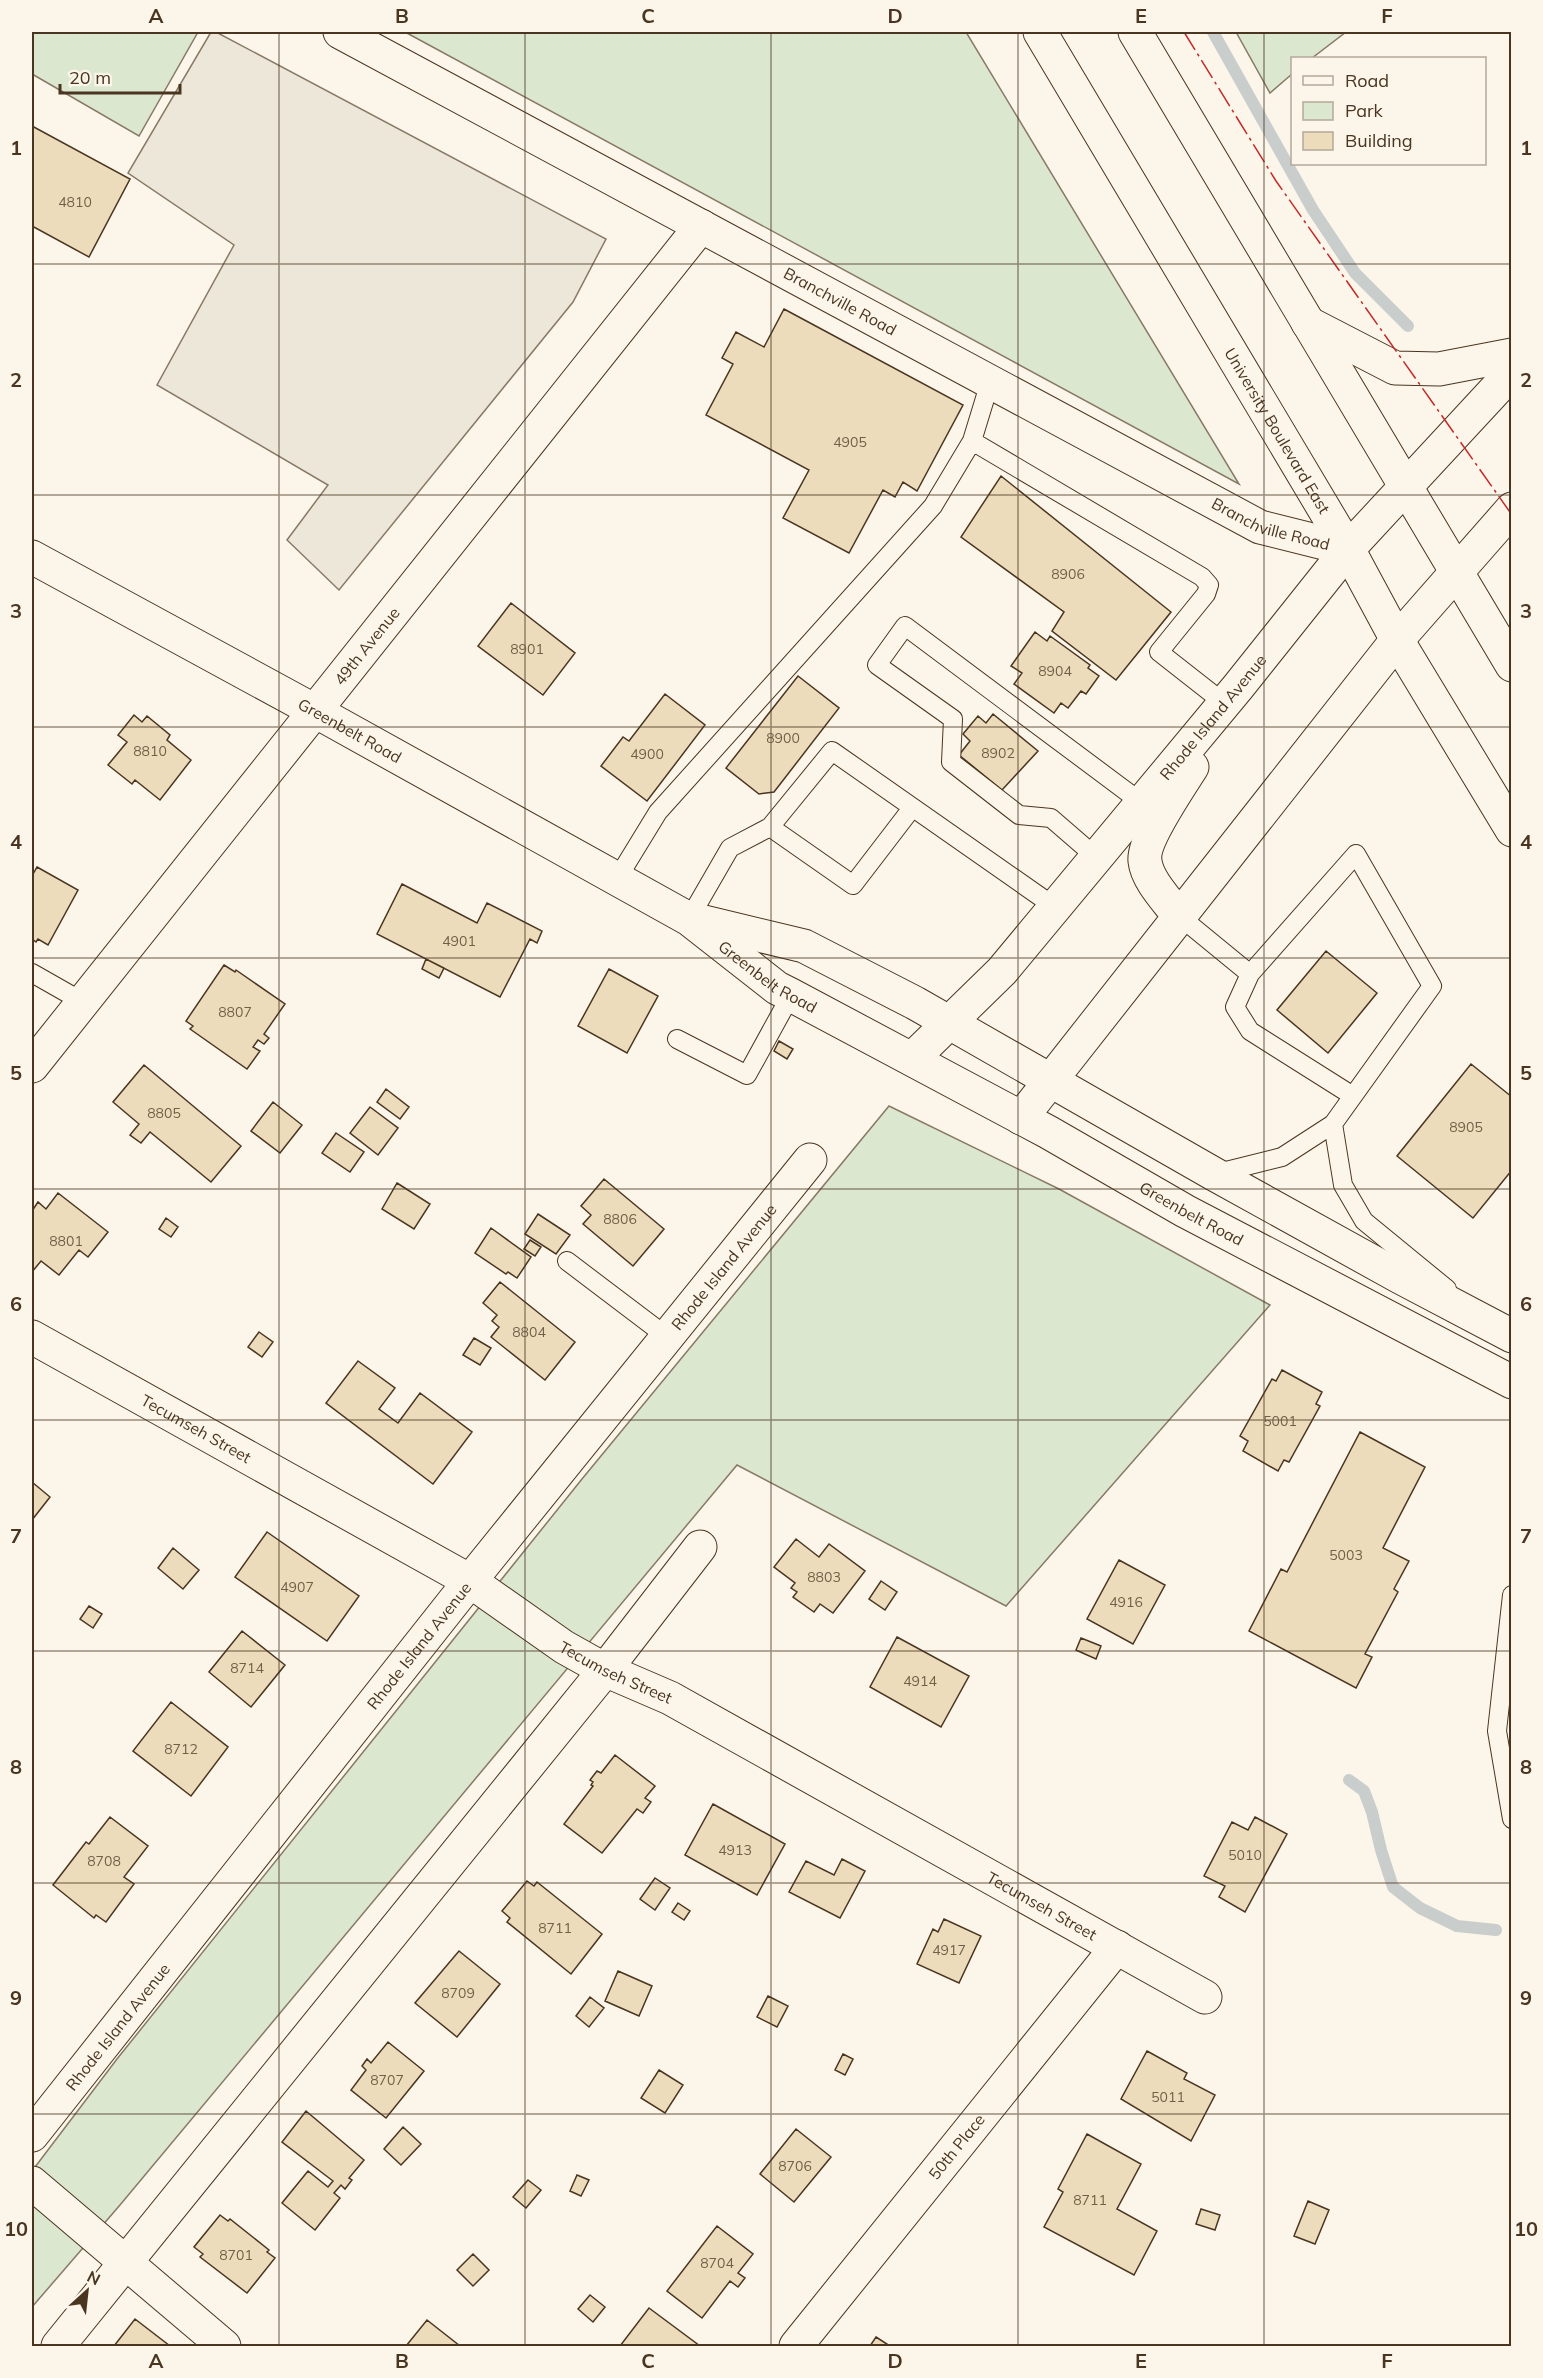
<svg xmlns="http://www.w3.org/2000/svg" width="1543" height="2378" font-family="Mulish,sans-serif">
<rect width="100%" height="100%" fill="#fbf6e9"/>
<path fill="#dce7d0" stroke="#887966" stroke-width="1.5" d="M32 32H198L139 136 32 74Z
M405 32H966L1239 484Z
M1236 32H1346L1312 58H1292V74L1270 93Z
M889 1106 1059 1189 1270 1305 1006 1606 737 1465 120 2205 32 2307V2171L117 2059 582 1479Z"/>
<path fill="#ede7d9" stroke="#887966" stroke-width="1.5" d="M211 32H216L606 239 573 302 339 590 287 540 328 485 157 385 234 245 128 173Z"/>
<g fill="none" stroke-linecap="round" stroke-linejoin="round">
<path stroke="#c9cecd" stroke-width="12" d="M1213 32 1313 210 1355 273 1408 326
M1349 1780 1364 1791 1372 1812 1381 1850 1393 1887 1420 1908 1457 1926 1496 1930"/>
</g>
<path fill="#ecdcbc" stroke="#4a3520" stroke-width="1.5" d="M32 126 130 179 89 257 32 226Z
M784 309 963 405 917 491 903 482 895 497 883 490 849 553 783 518 809 470 706 415 733 364 722 358 736 332 764 347Z
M1001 476 1171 612 1116 680 1052 631 1064 612 961 537Z
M511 603 575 653 543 695 478 646Z
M1035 632 1047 641 1050 636 1090 665 1088 668 1099 676 1086 694 1081 691 1068 708 1061 703 1054 713 1014 684 1022 673 1011 666Z
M798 676 839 708 774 792 759 794 726 768Z
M665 694 705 725 647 801 601 766 623 737 629 741Z
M993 714 1038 751 1002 790 959 755 970 741 963 734 978 716 986 723Z
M134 715 142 722 147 716 170 735 167 740 191 760 160 800 135 780 132 784 108 765 127 742 118 735Z
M37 867 78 890 48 945 38 939 36 942 32 939V876Z
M402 884 477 923 487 903 542 931 537 943 530 939 500 997 377 934Z
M1326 951 1377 993 1328 1053 1277 1010Z
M426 959 444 968 439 978 422 969Z
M224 965 235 972 236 970 285 1004 264 1034 269 1038 264 1044 258 1040 253 1047 260 1051 247 1069 190 1029 193 1026 186 1021Z
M609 969 658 996 627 1053 578 1026Z
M779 1041 793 1049 787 1059 774 1051Z
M1471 1064 1512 1097V1170L1473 1218 1397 1156Z
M144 1065 241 1146 211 1182 150 1132 141 1143 130 1135 139 1124 113 1102Z
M386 1089 409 1107 400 1119 377 1102Z
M273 1102 302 1125 280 1153 251 1131Z
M370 1107 398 1128 378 1155 350 1133Z
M336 1133 364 1152 350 1172 322 1153Z
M604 1179 664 1229 633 1266 583 1224 591 1215 581 1206Z
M397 1183 430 1204 414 1229 382 1209Z
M58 1193 108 1232 88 1257 79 1250 59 1275 41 1261 32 1272V1211L38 1202 46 1209Z
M538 1214 570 1235 556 1254 525 1234Z
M166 1218 178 1227 171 1237 159 1229Z
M491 1228 531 1257 517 1278 508 1272 506 1274 475 1253Z
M530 1240 541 1247 535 1256 524 1249Z
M500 1282 575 1342 545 1380 491 1337 499 1327 492 1321 497 1315 483 1303Z
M259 1332 273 1342 262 1357 248 1347Z
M474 1338 491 1348 480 1365 463 1355Z
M358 1361 395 1388 379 1409 398 1423 420 1393 472 1432 433 1484 326 1403Z
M1282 1370 1322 1392 1316 1404 1320 1406 1289 1462 1284 1460 1278 1471 1243 1451 1248 1441 1240 1436 1272 1379 1276 1381Z
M1360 1432 1425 1467 1383 1548 1409 1561 1394 1589 1398 1592 1365 1654 1372 1657 1356 1688 1249 1631 1281 1569 1287 1572Z
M32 1482 50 1497 32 1520Z
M267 1532 359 1596 327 1641 235 1577Z
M796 1539 819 1557 829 1544 865 1571 833 1613 820 1604 814 1612 793 1597 797 1592 791 1588 795 1583 774 1567Z
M173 1548 199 1570 183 1589 158 1568Z
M1119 1560 1165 1585 1133 1644 1087 1619Z
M881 1581 897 1592 885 1610 869 1599Z
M89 1606 102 1614 93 1628 80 1619Z
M242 1631 285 1665 251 1707 209 1672Z
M897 1637 969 1676 941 1727 870 1687Z
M1081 1638 1101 1646 1096 1659 1076 1650Z
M171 1702 228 1747 191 1796 133 1751Z
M615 1755 655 1786 645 1798 651 1802 643 1813 637 1809 602 1853 564 1824 593 1786 591 1785 593 1782 590 1780 597 1771 601 1773Z
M713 1804 785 1844 757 1895 685 1855Z
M110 1817 148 1846 124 1877 134 1884 106 1922 96 1915 94 1918 53 1885 86 1842 89 1844Z
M1255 1817 1287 1834 1245 1912 1219 1897 1225 1886 1204 1876 1232 1822 1248 1830Z
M842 1859 865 1871 840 1918 789 1892 806 1861 834 1875Z
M655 1878 670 1888 655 1910 640 1899Z
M527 1881 534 1886 537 1882 602 1934 571 1974 507 1922 510 1918 502 1911Z
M678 1903 690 1911 684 1920 672 1912Z
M944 1919 981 1936 959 1983 917 1964 933 1929 938 1932Z
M459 1951 500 1984 457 2037 415 2003Z
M618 1971 652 1986 639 2016 605 2001Z
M768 1996 788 2006 777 2027 757 2017Z
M590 1997 604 2008 589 2027 576 2016Z
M388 2042 424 2071 386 2118 351 2090 366 2070 362 2066 367 2059 371 2063Z
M1147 2051 1187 2073 1184 2079 1215 2095 1191 2141 1121 2099Z
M843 2054 853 2059 845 2075 835 2070Z
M659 2070 683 2085 665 2113 641 2098Z
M306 2111 364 2160 349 2178 352 2180 345 2189 341 2185 334 2193 340 2198 315 2230 282 2203 308 2171 328 2187 333 2181 282 2142Z
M403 2127 421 2144 401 2165 384 2149Z
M796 2129 831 2157 794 2202 760 2174Z
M1087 2134 1141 2164 1117 2209 1157 2231 1134 2275 1044 2227 1063 2192 1058 2189Z
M577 2175 589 2180 581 2196 570 2191Z
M528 2180 541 2190 526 2208 513 2197Z
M1308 2201 1329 2210 1315 2244 1294 2236Z
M1201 2209 1220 2215 1215 2230 1196 2224Z
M220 2215 228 2221 230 2219 269 2250 267 2252 275 2258 247 2293 200 2257 203 2254 194 2247Z
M717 2226 753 2254 738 2273 745 2278 738 2287 730 2281 702 2318 667 2291Z
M473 2254 489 2270 473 2286 457 2270Z
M590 2295 605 2307 593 2322 578 2309Z
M649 2308 700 2346H620Z
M135 2319 170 2346H114Z
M427 2320 460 2346H406Z
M876 2337 890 2346H870Z"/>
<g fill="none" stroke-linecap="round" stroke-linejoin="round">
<g stroke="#4a3520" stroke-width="20">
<path id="service" d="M972 441 1202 577 1209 585 1206 594 1159 652 1224 703
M770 827 853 885 912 808
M1096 857 1051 818 1019 815 951 762 953 719 877 665 905 626 1142 803
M617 879 658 812 933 506 972 441 990 382
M1178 915 1250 974
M689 919 730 848 770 827 832 751 1055 907
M32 973 83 1002
M677 1039 747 1075 791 995
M1333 1124 1343 1185 1364 1221 1447 1289
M1214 1174 1282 1157 1333 1124 1432 986 1356 854 1250 974 1235 1007 1250 1031 1353 1096
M567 1261 666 1336
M1512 1595 1497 1731 1512 1819"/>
</g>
<g stroke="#4a3520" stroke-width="35">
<g id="minor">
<path id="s1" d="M340 32 1260 527 1348 549"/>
<path id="s2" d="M32 1066 701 226"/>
<path id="s3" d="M32 1337 470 1581 564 1647 605 1670 670 1698 1205 1997"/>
<path id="s4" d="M32 2135 470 1581 810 1160"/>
<path d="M32 2183 224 2346"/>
<path d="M58 2346 605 1670 700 1547"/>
<path id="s5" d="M796 2346 1117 1947"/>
</g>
</g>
<g stroke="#4a3520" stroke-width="35">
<g id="tertiary">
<path d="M1178 915C1167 900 1147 880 1145 861 1142 841 1180 786 1192 767"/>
<path id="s6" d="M912 1059 1002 971 1238 687 1348 549 1512 372"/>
<path d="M1021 1118 1397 640 1512 509"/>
</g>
</g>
<g stroke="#4a3520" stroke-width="35">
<g id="primary">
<path id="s7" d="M1040 32 1348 549 1397 640 1512 830"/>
<path d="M1135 32 1512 665"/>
<path d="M1308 323 1395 368 1439 369 1512 355"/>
<path id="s8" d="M32 557 315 711 689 919 777 988 791 995 1048 1132 1185 1211 1512 1382"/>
<path d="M700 921 804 946 915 1003 1214 1174 1400 1277 1512 1336"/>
</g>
</g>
<use href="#service" stroke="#fbf6e9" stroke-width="18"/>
<use href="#minor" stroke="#fbf6e9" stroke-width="33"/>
<use href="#tertiary" stroke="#fbf6e9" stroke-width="33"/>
<use href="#primary" stroke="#fbf6e9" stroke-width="33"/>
<path stroke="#c62828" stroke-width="1.5" stroke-dasharray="21 4.5 3 4.5" stroke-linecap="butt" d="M1184 32 1276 181 1512 515"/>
</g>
<path fill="none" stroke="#4a3520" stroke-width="1.5" stroke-opacity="0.55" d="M279 32V2346M525 32V2346M771 32V2346M1018 32V2346M1264 32V2346M32 264H1512M32 495H1512M32 727H1512M32 958H1512M32 1189H1512M32 1420H1512M32 1651H1512M32 1883H1512M32 2114H1512"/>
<g text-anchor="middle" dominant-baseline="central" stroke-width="4.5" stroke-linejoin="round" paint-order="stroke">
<g font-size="14" fill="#725f47">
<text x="75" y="202">4810</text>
<text x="850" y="442">4905</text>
<text x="1068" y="574">8906</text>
<text x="527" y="649">8901</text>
<text x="1055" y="671">8904</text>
<text x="783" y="738">8900</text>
<text x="150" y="751">8810</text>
<text x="998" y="753">8902</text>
<text x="647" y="754">4900</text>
<text x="459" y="941">4901</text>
<text x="235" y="1012">8807</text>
<text x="164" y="1113">8805</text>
<text x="1466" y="1127">8905</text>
<text x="620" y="1219">8806</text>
<text x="66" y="1241">8801</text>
<text x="529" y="1332">8804</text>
<text x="1280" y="1421">5001</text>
<text x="1346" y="1555">5003</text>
<text x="824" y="1577">8803</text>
<text x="297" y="1587">4907</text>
<text x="1126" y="1602">4916</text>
<text x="247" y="1668">8714</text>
<text x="920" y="1681">4914</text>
<text x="181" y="1749">8712</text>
<text x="735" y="1850">4913</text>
<text x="1245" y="1855">5010</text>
<text x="104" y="1861">8708</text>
<text x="555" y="1928">8711</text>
<text x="949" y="1950">4917</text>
<text x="458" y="1993">8709</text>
<text x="387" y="2080">8707</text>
<text x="1168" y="2097">5011</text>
<text x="795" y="2166">8706</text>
<text x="1090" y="2200">8711</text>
<text x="236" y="2255">8701</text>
<text x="717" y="2263">8704</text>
</g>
<g font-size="16" fill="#4a3520" stroke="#fbf6e9">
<text stroke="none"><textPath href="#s1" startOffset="568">Branchville Road</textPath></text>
<text stroke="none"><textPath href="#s7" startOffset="464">University Boulevard East</textPath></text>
<text stroke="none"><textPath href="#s1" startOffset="1054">Branchville Road</textPath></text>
<text stroke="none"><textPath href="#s2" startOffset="537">49th Avenue</textPath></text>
<text stroke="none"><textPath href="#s6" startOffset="456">Rhode Island Avenue</textPath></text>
<text stroke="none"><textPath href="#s8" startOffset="362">Greenbelt Road</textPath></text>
<text stroke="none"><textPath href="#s8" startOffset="848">Greenbelt Road</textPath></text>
<text stroke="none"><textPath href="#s8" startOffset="1334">Greenbelt Road</textPath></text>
<text stroke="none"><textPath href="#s4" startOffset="1110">Rhode Island Avenue</textPath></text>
<text stroke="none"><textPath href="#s3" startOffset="188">Tecumseh Street</textPath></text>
<text stroke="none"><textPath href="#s4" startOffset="624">Rhode Island Avenue</textPath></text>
<text stroke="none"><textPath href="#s3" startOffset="674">Tecumseh Street</textPath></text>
<text stroke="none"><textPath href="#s3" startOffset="1160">Tecumseh Street</textPath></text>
<text stroke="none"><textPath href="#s4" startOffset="138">Rhode Island Avenue</textPath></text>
<text stroke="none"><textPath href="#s5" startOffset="256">50th Place</textPath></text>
</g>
</g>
<rect width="1543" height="2378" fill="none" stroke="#fbf6e9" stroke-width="66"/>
<rect x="1291" y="57" width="195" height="108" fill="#fbf6e9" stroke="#b4a999" stroke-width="1.5"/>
<rect x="1303" y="76" width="30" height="9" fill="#fbf6e9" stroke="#b4a999" stroke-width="1.5"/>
<text x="1345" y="87" font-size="18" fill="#4a3520">Road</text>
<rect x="1303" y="102" width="30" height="18" fill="#dce7d0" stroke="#b4a999" stroke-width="1.5"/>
<text x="1345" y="117" font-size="18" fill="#4a3520">Park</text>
<rect x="1303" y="132" width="30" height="18" fill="#ecdcbc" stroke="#b4a999" stroke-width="1.5"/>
<text x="1345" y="147" font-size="18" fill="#4a3520">Building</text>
<g transform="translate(87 2291) rotate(27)" stroke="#fbf6e9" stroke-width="4.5" paint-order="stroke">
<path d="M0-4.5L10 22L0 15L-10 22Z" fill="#4a3520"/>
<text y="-9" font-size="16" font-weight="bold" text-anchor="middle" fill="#4a3520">N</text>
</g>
<path d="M60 84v9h120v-9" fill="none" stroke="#4a3520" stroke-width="3"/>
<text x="69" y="84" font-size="18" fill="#4a3520" stroke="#fbf6e9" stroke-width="4.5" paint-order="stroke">20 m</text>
<rect x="33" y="33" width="1477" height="2312" fill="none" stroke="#4a3520" stroke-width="2"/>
<g font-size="20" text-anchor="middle" font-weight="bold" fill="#4a3520">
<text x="156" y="23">A</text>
<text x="402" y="23">B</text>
<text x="648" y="23">C</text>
<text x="895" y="23">D</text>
<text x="1141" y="23">E</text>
<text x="1387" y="23">F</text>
<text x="16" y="155">1</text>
<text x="1526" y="155">1</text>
<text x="16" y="387">2</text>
<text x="1526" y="387">2</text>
<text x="16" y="618">3</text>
<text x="1526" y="618">3</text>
<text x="16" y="849">4</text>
<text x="1526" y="849">4</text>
<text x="16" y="1080">5</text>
<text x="1526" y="1080">5</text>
<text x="16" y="1311">6</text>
<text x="1526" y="1311">6</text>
<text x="16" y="1543">7</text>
<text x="1526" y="1543">7</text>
<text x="16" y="1774">8</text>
<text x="1526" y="1774">8</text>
<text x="16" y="2005">9</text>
<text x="1526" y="2005">9</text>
<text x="16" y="2236">10</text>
<text x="1526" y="2236">10</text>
<text x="156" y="2368">A</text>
<text x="402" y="2368">B</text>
<text x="648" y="2368">C</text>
<text x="895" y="2368">D</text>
<text x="1141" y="2368">E</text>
<text x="1387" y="2368">F</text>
</g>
</svg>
